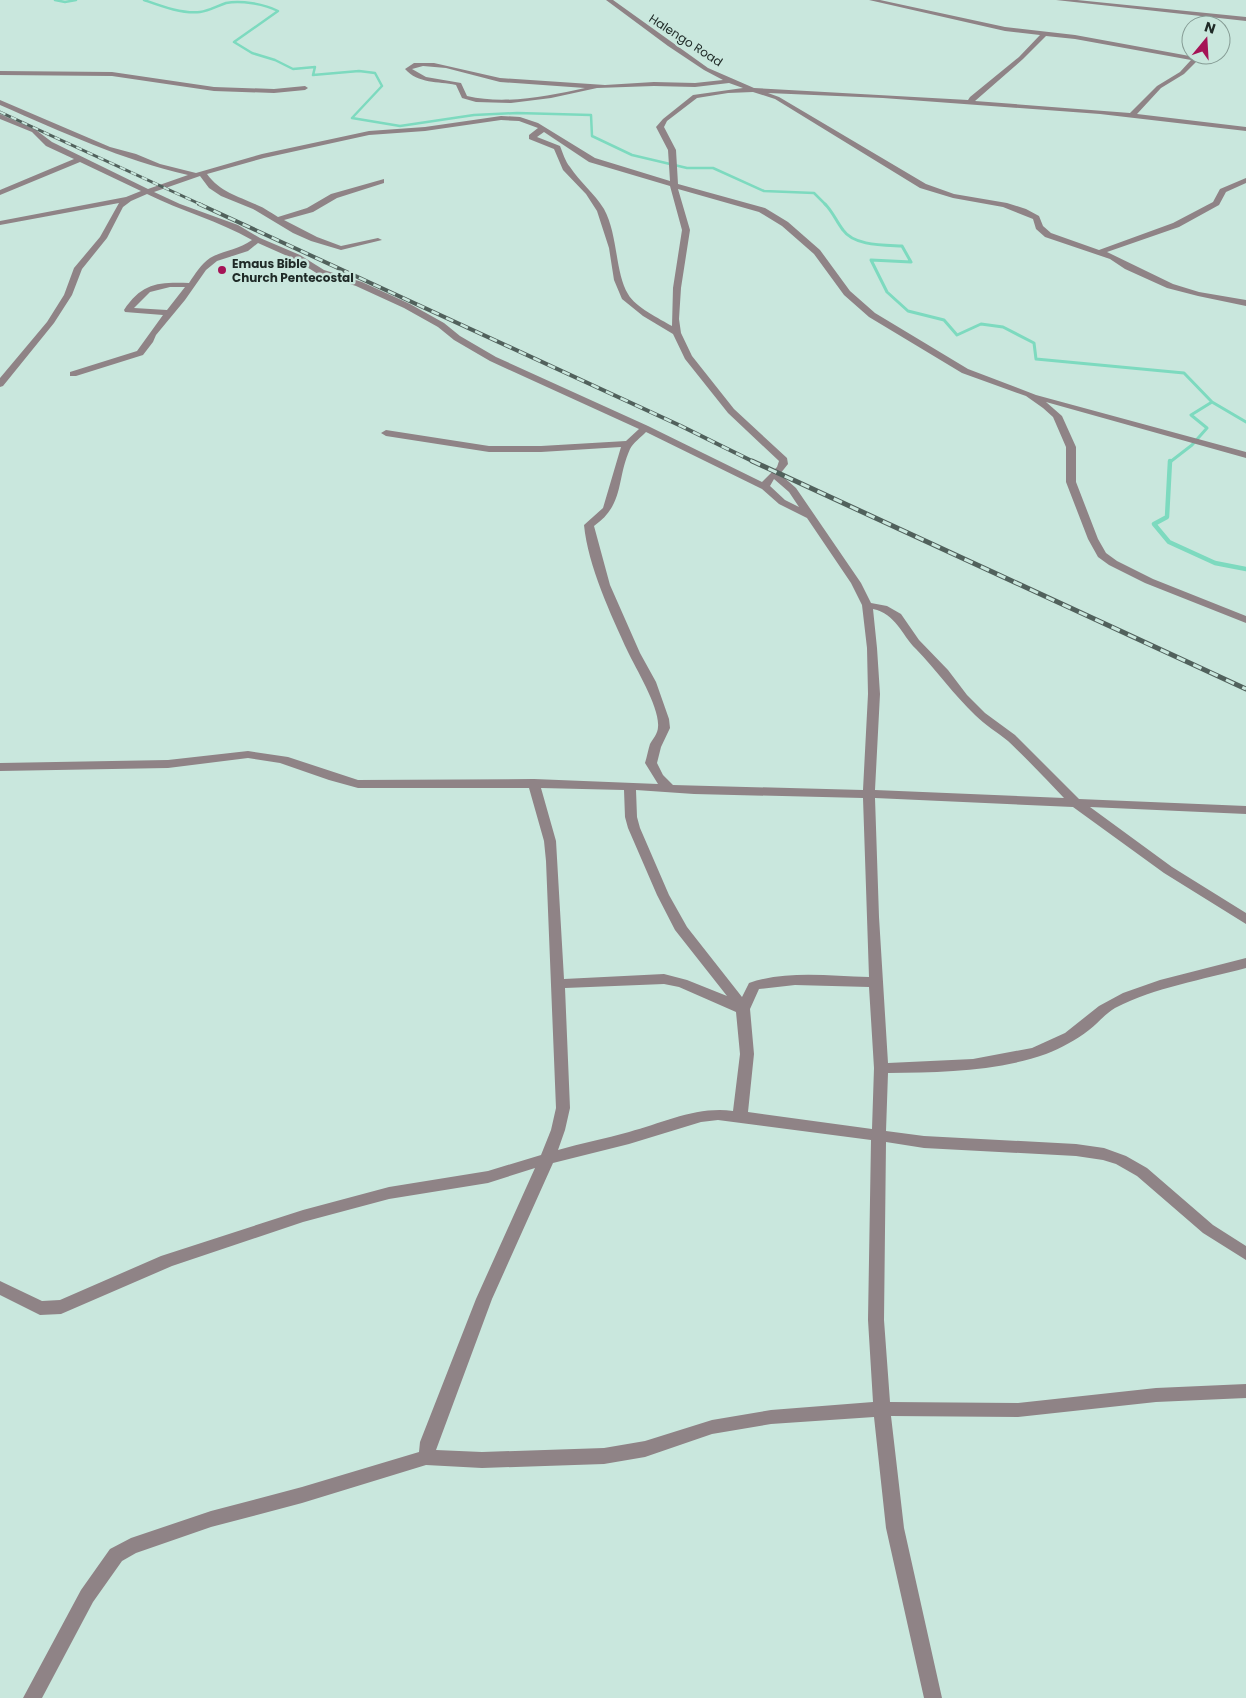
<svg xmlns="http://www.w3.org/2000/svg" width="1246" height="1698" font-family="Poppins,sans-serif">
<rect width="100%" height="100%" fill="#c9e7dd"/>
<g fill="none" stroke-linecap="round" stroke-linejoin="round">
<path stroke="#7ddabf" stroke-width="2.5" d="M55 0 65 2 76 0
M144 0C161 6 182 14 200 12 209 11 217 6 226 3 241 0 264 4 278 11L234 42 252 53 275 60 293 69 315 67 313 75 359 71 375 73 382 86 352 118 400 126 474 115 517 113 591 115 592 136 632 155 687 168H713L764 191 814 193 826 205"/>
<path stroke="#7ddabf" stroke-width="3" d="M825 204C833 212 836 221 843 230 854 246 884 245 902 246L911 262 871 260 887 292 908 311 944 320 957 335 981 324 1003 327 1034 343 1036 359 1184 373 1212 402 1246 422
M1170 462 1192 445 1207 428 1191 415 1212 402"/>
<path stroke="#7ddabf" stroke-width="4.5" d="M1170 461 1167 517 1154 524 1169 542 1215 563 1246 569"/>
<path fill="#8f8386" fill-rule="evenodd" d="M606 0H613L708 68 754 88 968 100 970 97 1019 57 1040 35 1005 31 869 0H880L1005 27 1075 35 1195 57 1203 55 1184 74 1161 88 1137 114 1246 127V131L1100 114 883 98 768 93 779 97 926 184 954 194 1007 203 1026 209 1039 216 1043 226 1051 233 1099 250 1173 223 1213 202 1220 189 1246 178V183L1226 192 1219 205 1179 227 1107 252 1173 284 1199 292 1246 300V306L1198 296 1167 288 1125 269 1110 259 1045 237 1036 229 1033 219 1003 207 953 198 920 188 775 99 753 92 728 93 697 98 667 121 664 127 676 150 678 184 765 208 788 222 820 250 850 291 875 313 968 369 1036 395 1246 452V458L1046 402 1062 416 1076 447V482L1098 539 1106 553 1117 561 1153 579 1246 616V623L1145 583 1109 565 1098 557 1088 539 1066 482V447L1053 417 1043 408 1026 396 962 373 869 317 844 295 814 254 782 226 759 212 678 189 690 230 681 288 679 319 681 333 692 356 734 409 787 458 788 464 780 474 796 488 861 583 871 603 887 606 901 614 919 640 948 670 967 695 985 713 1015 735 1079 799 1246 806V814L1090 807 1172 867 1246 913V924L1164 873 1073 807 875 798 879 917 888 1063 973 1059 1032 1048 1065 1033 1099 1006 1123 993 1160 980 1246 958V968C1202 980 1156 987 1115 1008 1105 1014 1098 1023 1089 1030 1076 1040 1061 1048 1046 1054 995 1072 941 1072 888 1073L886 1131 924 1136 1076 1144 1104 1148 1126 1156 1147 1168 1213 1225 1246 1246V1260L1203 1233 1137 1176 1116 1164 1103 1160 1076 1156 924 1148 886 1142 884 1320 890 1402 1018 1403 1156 1388 1246 1384V1398L1156 1402 1018 1417 891 1416 904 1528 942 1698H924L886 1528 874 1417 771 1424 712 1434 645 1457 604 1464 482 1468 426 1465 302 1503 211 1527 136 1553 122 1561 93 1602 42 1698H23L81 1590 110 1549 131 1538 211 1511 302 1487 419 1452 420 1442 476 1299 535 1168 488 1183 389 1199 303 1222 172 1266 61 1314 40 1315 0 1295V1281L42 1301 60 1300 161 1256 303 1210 389 1187 488 1171 541 1155 551 1130 556 1108 546 861 544 841 529 788H358L329 780 280 763 248 758 168 768 0 771V763L168 760 248 751 288 757 358 780 534 779 658 784 645 763C647 757 648 750 650 744 653 739 658 733 658 727 660 708 636 669 628 652 611 615 588 566 584 525L603 508 621 447 541 452H489L386 436 381 433 386 430 489 446H541L626 441 639 429 490 361 454 340 438 327 404 308 356 286 318 274 294 259 258 243 248 251 217 261 206 270 185 300 156 335 153 342 143 355 76 376H70V372L137 351 163 315 125 312 124 310C142 283 158 282 189 283 195 274 201 264 210 258 224 250 238 250 252 240 219 221 181 211 147 194L131 201 123 207 107 238 82 269 72 295 54 323 3 386 0 387V378L47 322 64 295 74 268 100 237 119 203 0 225V221L126 197 141 191 80 162 0 195V190L74 159 46 146 32 132 0 119V114L36 130 52 142 148 189 188 175C122 160 62 132 0 105V100L110 147 136 154 160 164 196 173 262 154 369 131 425 127 501 116 520 117 538 123 595 158 670 181 668 150 656 127 663 119 693 95 743 88 729 83 695 87 654 86 597 88 551 98 511 103 476 102 462 98 456 85C438 81 418 84 405 69L414 63H434L500 78 605 85 654 82 695 83 723 80 704 70 668 46ZM1046 36 1075 39 1191 60 1180 72 1157 86 1130 113 975 101 1023 59ZM423 66 446 68 500 82 585 88C548 96 505 105 467 96L461 83 426 77 412 69ZM501 120 519 121 538 128 529 135V139L554 149 563 170 586 194 597 211 609 248 614 280 622 299 643 316 673 334 685 359 728 413 779 461 777 467 762 482 648 426 496 357 460 336 444 323 410 304 362 282 324 270 300 255 260 238 238 225 180 204 154 192 200 176 209 188 221 196 253 209 293 233 311 241 341 250 382 240 378 238 341 246 317 237 284 220 313 212 337 198 384 183V179L331 194 307 208 278 217C271 213 265 208 257 205 238 196 220 192 207 174L264 158 369 135 425 131ZM544 132 589 162 670 186 682 230 673 288 672 326C660 319 635 307 628 294 615 273 618 234 604 209 594 193 580 182 570 167 565 161 563 153 560 146L537 137ZM170 287H185L167 310 134 308 150 292ZM646 432 762 489 779 504 807 518 851 583 862 605 867 648 868 694 863 790 673 785 663 775 657 763 661 747 670 728 669 719 656 682 640 653 610 585 594 526C625 504 616 480 630 449 633 443 641 437 646 432ZM774 479 789 492 799 507 785 500 770 486ZM873 609C896 614 901 634 916 649 937 671 954 695 975 715 985 725 997 732 1008 741 1027 759 1046 779 1064 798L875 790 880 694 877 648ZM541 788 624 790 625 817 628 828 657 895 675 930 727 996 687 980 664 974 564 979 556 841ZM636 790 694 794 863 798 869 977C829 976 787 970 749 983L742 997 687 927 669 895 640 828 637 817ZM664 984 679 987 736 1012 740 1054 733 1111C697 1106 663 1123 629 1132 605 1139 581 1143 558 1150L565 1130 570 1108 565 988ZM795 985 869 987 874 1068 872 1129 748 1112 754 1054 750 1009 759 989ZM718 1120 871 1140 868 1320 873 1402 771 1410 712 1420 645 1441 604 1448 482 1452 436 1450 492 1299 553 1163 629 1144 701 1122Z
M1056 0H1077L1246 17V21Z
M0 71 112 72 214 87 274 89 305 86 308 88 305 90 274 93 214 91 112 76 0 75Z"/>
<g stroke="#51615c" stroke-width="3">
<path id="rail-far2" d="M0 112 202 205"/>
</g>
<g stroke="#51615c" stroke-width="4">
<path id="rail-far1" d="M199 204 681 426 754 462"/>
</g>
<g stroke="#51615c" stroke-width="5">
<path id="rail" d="M752 461 1246 689"/>
</g>
<use href="#rail-far2" stroke="#c9e7dd" stroke-width="2" stroke-dasharray="6" stroke-linecap="butt"/>
<use href="#rail-far1" stroke="#c9e7dd" stroke-width="2.5" stroke-dasharray="8" stroke-linecap="butt"/>
<use href="#rail" stroke="#c9e7dd" stroke-width="3" stroke-dasharray="9" stroke-linecap="butt"/>
</g>
<circle fill="#a51456" stroke="#c9e7dd" stroke-width="2" cx="222" cy="270" r="5"/>
<g text-anchor="middle" dominant-baseline="central" stroke-width="5" stroke-linejoin="round" paint-order="stroke">
<g font-size="12" fill="#1f2a27" stroke="#c9e7dd">
<text transform="translate(686 40) rotate(33)">Halengo Road</text>
</g>
<g font-size="12" font-weight="bold" fill="#1f2a27" stroke="#c9e7dd" text-anchor="start">
<text x="232" y="263">Emaus Bible<tspan x="232" dy="14">Church Pentecostal</tspan></text>
</g>
</g>
<g transform="translate(1206 40) rotate(18)"><circle r="24" fill="#c9e7dd" stroke="#859b94"/>
<path d="M0-4L9 19L0 12L-9 19Z" fill="#a51456"/>
<text y="-8" font-size="14" font-weight="bold" text-anchor="middle" fill="#1f2a27">N</text>
</g>
</svg>
